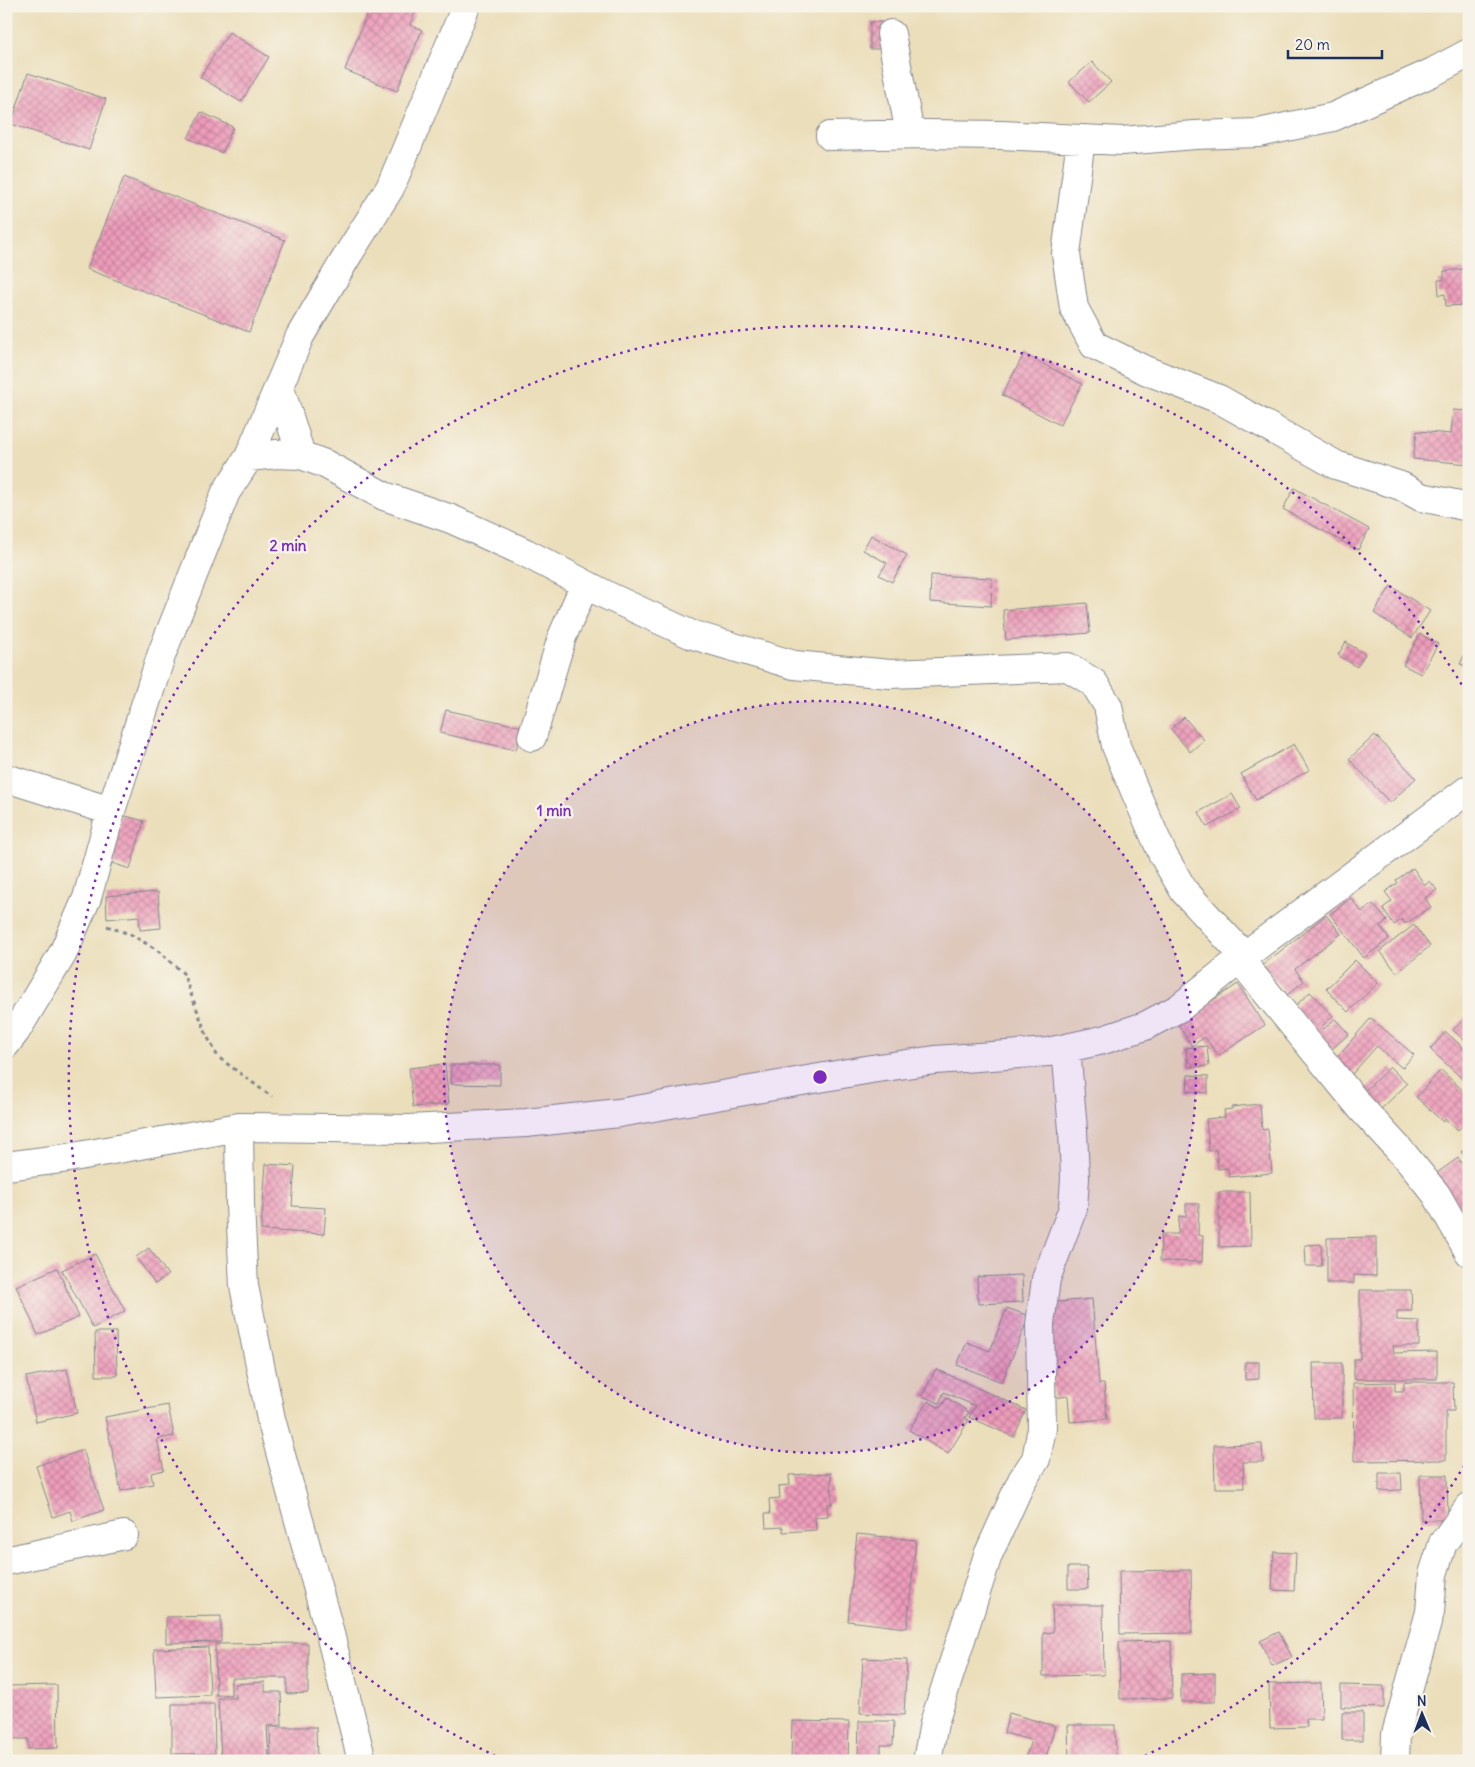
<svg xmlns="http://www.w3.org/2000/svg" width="1475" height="1767" font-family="Delius,sans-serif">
<defs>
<pattern id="building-cross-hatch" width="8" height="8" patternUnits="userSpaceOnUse" patternTransform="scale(1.25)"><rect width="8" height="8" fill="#ee9cba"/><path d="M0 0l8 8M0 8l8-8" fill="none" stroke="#c0809a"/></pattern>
</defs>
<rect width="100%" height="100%" fill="#f7f3e8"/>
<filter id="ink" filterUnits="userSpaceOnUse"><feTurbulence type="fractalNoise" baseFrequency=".02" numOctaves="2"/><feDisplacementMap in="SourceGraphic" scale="10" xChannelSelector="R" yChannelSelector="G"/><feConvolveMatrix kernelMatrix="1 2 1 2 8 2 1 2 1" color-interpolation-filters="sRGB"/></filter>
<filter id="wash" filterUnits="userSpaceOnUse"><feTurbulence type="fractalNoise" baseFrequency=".0096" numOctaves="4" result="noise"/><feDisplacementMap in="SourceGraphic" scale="20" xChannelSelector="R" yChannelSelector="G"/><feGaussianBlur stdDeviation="1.12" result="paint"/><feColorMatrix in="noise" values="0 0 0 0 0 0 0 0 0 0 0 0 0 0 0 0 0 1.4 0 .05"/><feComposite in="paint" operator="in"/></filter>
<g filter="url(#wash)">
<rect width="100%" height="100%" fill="#ebdeba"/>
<g id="blocks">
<path fill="url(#building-cross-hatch)" d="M370 6H406L416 10 410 25 422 30 397 91 345 70Z
M870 22H885V49H870Z
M229 32 269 57 241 102 200 77Z
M1092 62 1111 82 1089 102 1069 82Z
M28 73 106 99 89 150 11 124Z
M201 112 233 127 222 153 188 138Z
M124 177 285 240 249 332 87 269Z
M1464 269 1467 305 1446 306 1445 294 1439 295 1438 280H1444V271Z
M1024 354 1082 384 1060 425 1002 395Z
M1453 410 1469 411V464L1413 459 1417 431 1451 434Z
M1294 488 1369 529 1358 550 1283 509Z
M871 535 907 555 892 582 879 575 887 563 863 550Z
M931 575 992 578 991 606 930 602Z
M1391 586 1430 611 1412 638 1374 613Z
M1087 603 1090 633 1006 640 1003 610Z
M1420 634 1438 644 1421 674 1403 665Z
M1346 642 1365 654 1357 667 1338 655Z
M1469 645V667L1460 664Z
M446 710 522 727 516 750 440 733Z
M1184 717 1204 740 1190 752 1171 729Z
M1375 735 1416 778 1390 803 1349 759Z
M1294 744 1309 770 1256 800 1241 774Z
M1232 794 1241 809 1207 827 1199 812Z
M122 815 144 821 130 869 109 862Z
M1413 868 1425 885 1430 881 1437 890 1425 898 1431 907 1405 924 1402 919 1394 925 1383 908 1392 901 1385 892 1398 883 1396 880Z
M158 892 161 928 140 930 139 916 107 919 106 896Z
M1351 898 1362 912 1373 904 1387 921 1380 926 1389 939 1364 958 1330 914Z
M1326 915 1341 934 1295 969 1304 981 1287 995 1263 965Z
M1414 925 1430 946 1397 973 1380 951Z
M1355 960 1378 983 1348 1012 1326 989Z
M1238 984 1265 1025 1218 1056 1205 1037 1192 1046 1177 1023Z
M1310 992 1333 1016 1321 1027 1324 1029 1335 1019 1349 1034 1331 1050 1293 1008Z
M1469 1013V1039L1466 1042 1453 1030Z
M1371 1018 1414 1055 1402 1068 1377 1046 1352 1074 1335 1059Z
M1446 1032 1469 1053V1085L1430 1049Z
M1207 1046 1209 1066 1188 1067 1186 1048Z
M445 1064 449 1104 413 1107 409 1068Z
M451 1065H500V1085L451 1084Z
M1390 1067 1407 1084 1376 1114 1359 1096Z
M1441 1070 1469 1096V1119L1458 1130 1445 1119 1443 1122 1416 1097Z
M1188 1075 1208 1076V1093L1187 1091Z
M1260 1104 1262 1130 1268 1129 1272 1173 1229 1177 1228 1168 1218 1169 1216 1150 1209 1151 1206 1119 1225 1117 1224 1110 1232 1109V1107Z
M1469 1145V1160L1461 1152Z
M1458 1158 1469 1174V1214L1465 1216 1434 1175Z
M266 1164 295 1166 292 1206 326 1208 324 1234 261 1230Z
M1219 1192H1250L1251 1246 1219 1247Z
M1186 1204H1199L1198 1235 1203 1236 1202 1262 1160 1261 1161 1234H1178L1179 1216 1186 1217Z
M1376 1237V1276L1354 1275V1283H1327V1238Z
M1321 1244 1322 1266H1306L1305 1245Z
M149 1248 168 1275 155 1284 136 1257Z
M95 1254 125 1311 93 1328 62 1270Z
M57 1268 79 1317 38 1335 16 1286Z
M1022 1275 1023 1302 978 1304 977 1277Z
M1360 1290H1411L1412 1311H1397V1320L1419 1321V1346H1393L1394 1353 1437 1352V1379H1354V1359H1360Z
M1092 1299 1099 1384H1104L1107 1419 1070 1422 1068 1396 1054 1398 1046 1303Z
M1007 1308 1029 1316 1002 1382 957 1365 967 1342 990 1351Z
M95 1332H116L117 1376H96Z
M1245 1362H1259V1379L1245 1380Z
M1313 1363H1342V1418H1314Z
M67 1369 77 1413 36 1422 26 1377Z
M936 1369 1026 1410 1014 1437 969 1417 975 1406 944 1392 939 1403 922 1396Z
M1395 1382V1391H1404V1382H1453L1454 1411H1446V1460L1354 1461 1353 1383Z
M947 1398 969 1412 965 1418 969 1420 948 1454 909 1430 928 1401 940 1408Z
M168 1405 174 1436 157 1439 164 1470 151 1473 153 1484 121 1491 105 1417Z
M1262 1444 1263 1462H1243L1244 1488H1215L1214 1445Z
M83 1450 104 1510 73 1521 70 1511 53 1517 36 1466Z
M831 1473 832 1504H827L828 1516 815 1517 816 1530 783 1532V1527L766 1528 765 1514H770L769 1499 780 1498 779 1486 790 1485 789 1475Z
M1379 1473H1401L1402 1490 1379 1491Z
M1420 1475H1447L1448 1520H1421Z
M857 1534 916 1540 907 1628 848 1621Z
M1274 1552 1296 1553 1294 1591 1272 1590Z
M1068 1567H1087L1088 1589H1068Z
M1191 1570 1192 1633 1120 1634 1119 1571Z
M1052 1605H1103L1104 1675 1043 1676V1633L1053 1632Z
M221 1616V1642L166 1643V1617Z
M1279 1632 1292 1657 1272 1666 1260 1641Z
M1171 1641 1172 1698 1120 1699 1119 1642Z
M308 1643V1693L287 1694V1678H231V1695H216L215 1644Z
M208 1647 210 1695 156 1697 154 1649Z
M863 1658 907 1660 904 1715 860 1713Z
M1215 1673V1702H1181V1674Z
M265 1682V1692H281L282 1725 267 1726 269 1757 221 1760 218 1698H236L235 1684Z
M1321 1683 1322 1719H1306L1307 1727 1270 1728 1269 1684Z
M57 1685 58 1748 28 1749V1739H8V1731H6V1686Z
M1341 1685 1384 1686V1708L1341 1707Z
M172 1704H214L215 1754H172Z
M1342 1712H1363V1740H1342Z
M1009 1713 1055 1726 1045 1761 1026 1756 1031 1740 1004 1733Z
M792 1721 849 1722 848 1761H791Z
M859 1721H894L893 1745H881V1758L858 1757Z
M1068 1725H1115L1116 1761H1069Z
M270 1727H316L317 1760H271Z"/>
</g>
</g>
<g filter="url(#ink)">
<use href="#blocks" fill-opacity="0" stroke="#83868c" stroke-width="1"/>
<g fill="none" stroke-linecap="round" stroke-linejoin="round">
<g stroke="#83868c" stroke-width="30">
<path id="minor" d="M891 34 910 134
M830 136 925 134 1001 135 1122 141 1195 135 1259 133 1333 117 1433 72 1469 53
M1081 139 1066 254 1074 308 1094 345 1145 370 1219 399 1336 465 1401 486 1421 497 1469 507
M279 385 301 455
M249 457 277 454 301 455 325 464 384 496 451 519 526 553 608 596 690 634 794 665 890 674 1068 667 1094 683 1108 706 1116 746 1137 796 1163 855 1184 891 1244 956
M532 737 562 637 585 584
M6 778 111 811
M1240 960 1361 1108 1405 1156 1436 1194 1469 1252
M6 1044 16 1031 63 953 87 898 111 811 162 653 226 492 249 457 300 336 349 253 390 188 466 6
M239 1127 240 1205 244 1286 271 1419 328 1626 362 1761
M6 1166 68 1158 239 1127 409 1129 526 1123 619 1113 871 1069 935 1060 1048 1052 1103 1040 1145 1026 1179 1008 1244 956 1469 789
M6 1561 124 1535
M927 1761 934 1723 988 1555 1022 1480 1036 1459 1042 1428 1040 1324 1046 1279 1073 1208 1075 1178 1073 1130 1066 1048
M1395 1761 1396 1734 1430 1612 1433 1574 1443 1543 1469 1507"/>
</g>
<path stroke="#83868c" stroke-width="3" stroke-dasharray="4 4" stroke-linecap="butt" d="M107 926 132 935 157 950 183 973 207 1036 218 1057 272 1097"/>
<use href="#minor" stroke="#fff" stroke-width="28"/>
</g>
</g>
<circle cx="820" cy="1077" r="376" fill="#7b2cbf" fill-opacity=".12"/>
<g fill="none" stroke="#7b2cbf" stroke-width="2.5" stroke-dasharray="2.5 5">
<circle cx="820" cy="1077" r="376"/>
<path d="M1468 1459A752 752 0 0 1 1138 1759M502 1759A752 752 0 1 1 1468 695"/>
</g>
<circle cx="820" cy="1077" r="8" fill="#7b2cbf" stroke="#f7f3e8" stroke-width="2.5"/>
<g font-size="15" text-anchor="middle" font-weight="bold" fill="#7b2cbf" stroke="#f7f3e8" stroke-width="5" stroke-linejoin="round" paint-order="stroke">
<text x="288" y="551">2 min</text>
<text x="554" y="816">1 min</text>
</g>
<rect width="1475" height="1767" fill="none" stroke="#f7f3e8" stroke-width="25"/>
<g transform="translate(1422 1714) rotate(359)" stroke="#f7f3e8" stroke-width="4" paint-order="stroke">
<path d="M0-4L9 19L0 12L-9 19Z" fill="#1b2f5e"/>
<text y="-8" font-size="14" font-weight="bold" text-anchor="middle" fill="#1b2f5e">N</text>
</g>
<path d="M1288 50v8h94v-8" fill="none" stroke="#1b2f5e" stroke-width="2.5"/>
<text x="1295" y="50" font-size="15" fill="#1b2f5e" stroke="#f7f3e8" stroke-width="4" paint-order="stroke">20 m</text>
</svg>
